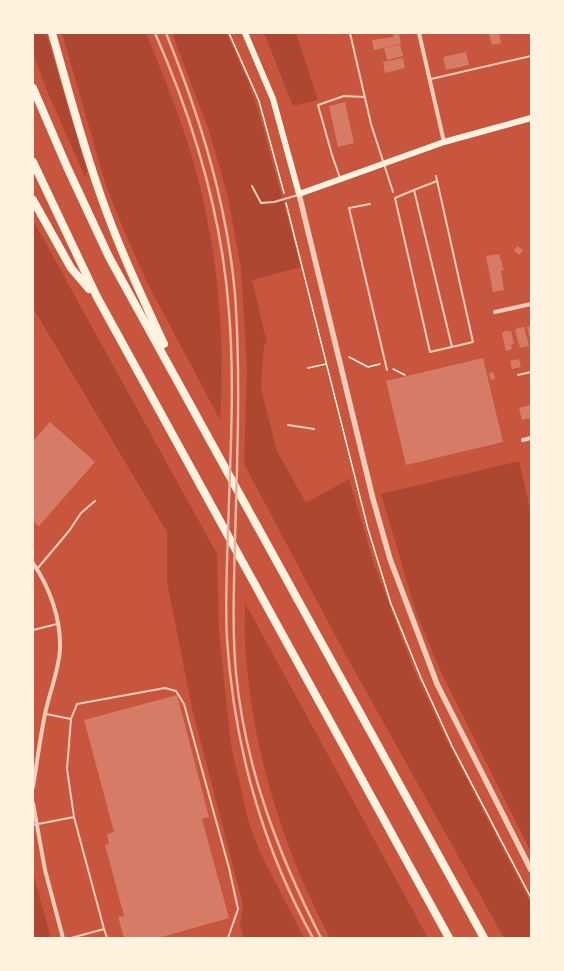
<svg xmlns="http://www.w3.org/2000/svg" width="564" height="971" font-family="Rubik,sans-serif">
<rect width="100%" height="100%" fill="#c8553d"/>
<path fill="#ae4732" d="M33 33H46L87 171 85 177 48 93 33 53Z
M62 33H146C161 70 177 108 189 147 216 234 226 329 220 420L148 284 125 233 106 186Z
M172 33H226L229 39 249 84 260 117 301 267 252 280 267 343 264 344 261 389 277 451 306 503 349 479 374 564 413 668 443 733 531 904V938H504L343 650 244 464 247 369 241 268 228 197 209 131Z
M264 33H296L318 100 293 106Z
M33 220 217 554 219 632 231 745 248 820 260 852 304 938H244L240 925 243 905 192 708 167 582V532L33 308Z
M519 461 531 513V852L440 670 416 612 381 494Z
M245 603 428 938H330C284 851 254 756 246 657 244 639 245 621 245 603Z
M33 874 51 938H33Z"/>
<path fill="#d67c66" d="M399 33 401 44 374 50 372 40 394 37 393 34Z
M489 33H499L501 43 492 45Z
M400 45 403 56 387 60 384 48Z
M466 52 469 65 446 70 443 57Z
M403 58 405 68 385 73 383 62Z
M345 102 354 143 338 147 329 106Z
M517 246 523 250 519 255 514 251Z
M499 254 504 270 501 271 504 290 493 292 486 256Z
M531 326V340H530L527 327Z
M524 327 529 346 520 348 515 330 518 329 517 328Z
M507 330 508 332 511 331 514 344 511 345 512 349 506 351 502 333Z
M483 358 503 442 406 465 386 381Z
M519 359 521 367 512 369 510 361Z
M493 372 495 379 491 380 489 373Z
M530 405 531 418 522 420 519 408Z
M50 422 95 462 39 526 33 521V441Z
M177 695 209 817 202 819 229 918 158 938H124L118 917 124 916 105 845 109 844 107 834 114 832 84 720Z"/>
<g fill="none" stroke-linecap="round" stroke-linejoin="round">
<path stroke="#fff3e0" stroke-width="1.5" d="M229 33 259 101 284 193
M286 203 368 529 391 604 421 678 452 746 531 898
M349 357 368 367 380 364
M308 368 326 364
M393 369 405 375"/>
<path stroke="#f1ccb7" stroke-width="2" d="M350 33 371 124 393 192
M431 79 531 56
M340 178 332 155 318 105 344 96 365 97
M437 181 414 190 452 347
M252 186 261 203 274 202 298 195
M414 190 395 198 430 352 473 342 436 176
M370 204 349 208 387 370
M518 375 531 372
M288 425 314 429
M37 569 69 531 81 513 95 501
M33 630 57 624
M46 714 71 719 77 704 165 688 176 691 184 704 229 868 238 909 228 938
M71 719 67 769 74 817
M33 825 74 817 104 929
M71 938 104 929 107 938"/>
<path stroke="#f1ccb7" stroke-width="4" d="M419 33 444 142
M495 312 531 304
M523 440 531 438
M33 563C50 588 61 619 60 649 59 670 49 694 45 714 40 738 37 763 33 787
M33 803 45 870 63 938"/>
<path stroke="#f1ccb7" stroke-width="5.5" d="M299 194 373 499 390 559 437 684 531 870"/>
<path stroke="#fff3e0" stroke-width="6" d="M245 33 273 99 299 194 444 142 531 118"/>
<path stroke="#fff3e0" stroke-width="8" d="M52 33C68 89 83 147 103 202 120 250 142 297 164 344
M33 88 67 167 109 257 484 938
M33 162 97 297 449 938
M33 200 71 268 89 289"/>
<path stroke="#e9b49f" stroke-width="2.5" d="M155 33C194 122 222 214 229 312 235 385 230 459 228 532 227 567 225 604 227 639 234 744 262 846 313 938
M166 33C200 117 227 203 235 294 241 377 237 459 235 542 234 585 232 629 236 673 245 767 278 854 321 938"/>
</g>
<rect width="564" height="971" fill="none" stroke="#fff3e0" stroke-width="68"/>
</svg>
